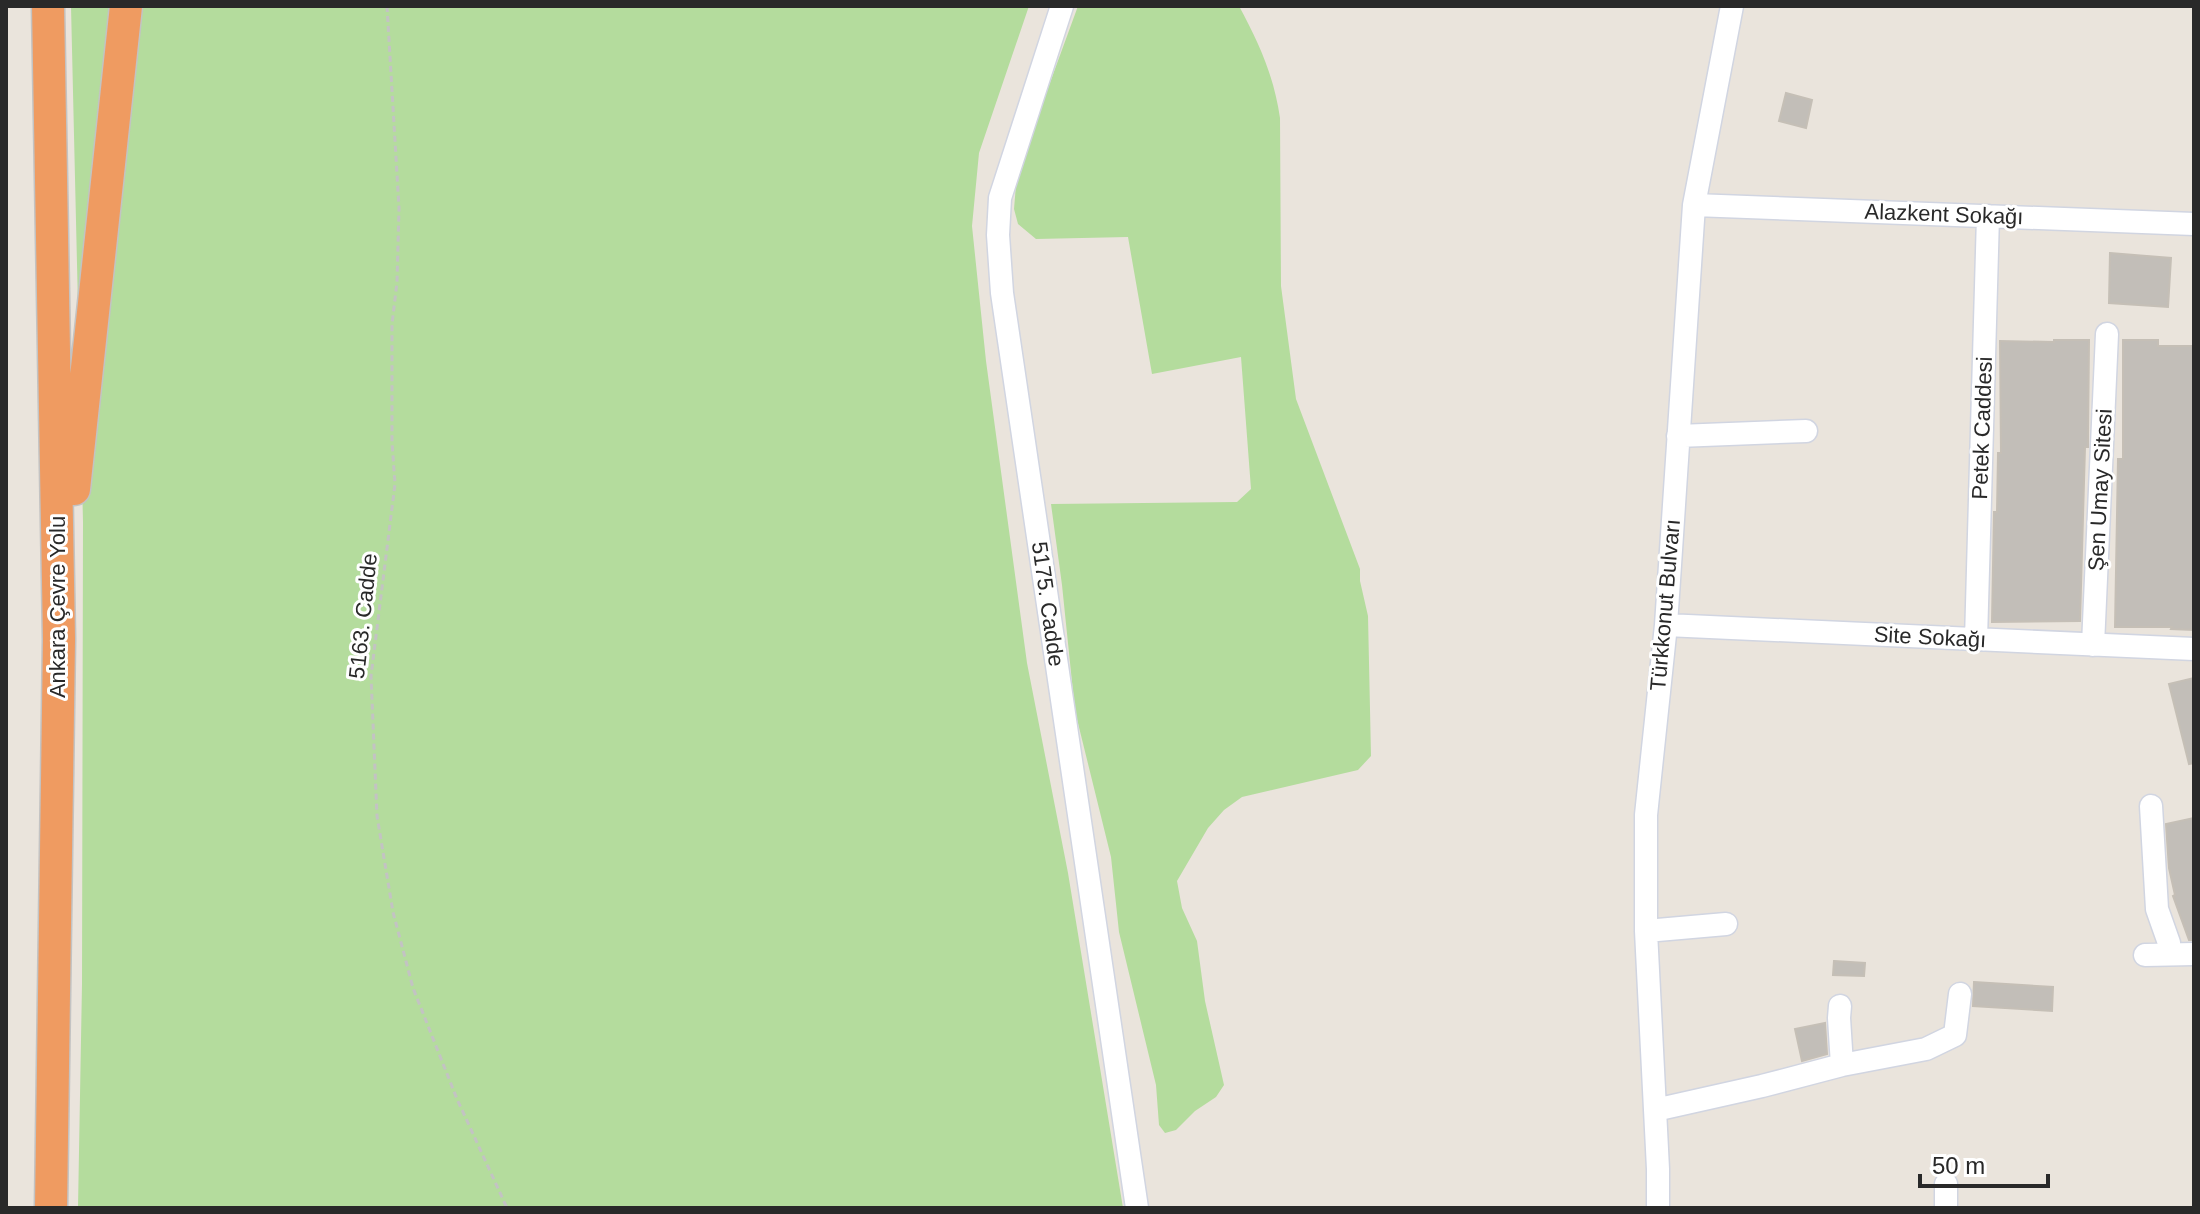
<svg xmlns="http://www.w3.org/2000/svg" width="2200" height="1214" font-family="Helvetica,sans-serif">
<rect width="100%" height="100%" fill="#eae4dc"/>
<path fill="#b4dc9d" d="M71 6H1029L979 153 972 226 986 361 1027 663 1068 873 1123 1208H78L82 984 83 522Z
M1078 6H1239C1259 43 1274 76 1280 118L1281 286 1296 399 1360 569V581L1368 616 1371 756 1358 770 1242 797 1224 810 1208 828 1177 881 1182 908 1197 941 1205 1001 1224 1085 1216 1097 1195 1111 1176 1130 1165 1133 1159 1125 1156 1085 1119 932 1111 857 1075 711 1062 585 1051 504 1237 502 1251 489 1241 357 1152 374 1128 237 1036 239 1018 224 1014 209 1017 173Z"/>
<path fill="#c2beb8" stroke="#c5bfb6" stroke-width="2" d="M1786 93 1812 100 1806 128 1779 121Z
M2110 253 2171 258 2168 307 2109 303Z
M2054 340H2089L2088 442V447H2085L2080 621 1992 622 1994 512H1997L1998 453H2001L2000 341 2054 342Z
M2123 340H2158V346H2194V630L2171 629 2172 627H2115L2118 459H2123Z
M2194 678V763L2189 764 2169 684Z
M2194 818V940H2189L2173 896 2175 895 2169 868 2166 824Z
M1834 961 1865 963 1864 976 1833 975Z
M1974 982 2053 987 2052 1011 1973 1006Z
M1825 1023 1827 1054 1802 1061 1795 1029Z"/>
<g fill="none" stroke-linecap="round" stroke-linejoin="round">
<g stroke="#d1d5e1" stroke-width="25">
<path id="minor" d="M1062 6 1000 198 998 235 1002 293 1137 1208
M1694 205 2194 224
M1678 436 1806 431
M1666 625 2194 649
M1976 640 1988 216
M2093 645 2107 334
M2151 806 2157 909 2169 943 2170 954
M1646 931 1726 924
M2145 955 2194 954
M1842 1065 1926 1049 1955 1035 1960 994
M1655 1110 1762 1086 1842 1065 1839 1018 1840 1006
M1658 1208V1169L1646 931V815L1666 625 1694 205 1732 6
M1946 1208V1184"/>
</g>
<g stroke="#c3c3c3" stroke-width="35">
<path id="highway" d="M48 6 59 639 51 1208
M74 489 126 6"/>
</g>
<path stroke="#c3c3c3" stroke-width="3" stroke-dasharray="6 4" stroke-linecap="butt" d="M387 6 399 208 397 282 392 324V442L395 484 371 676 377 816 393 912 413 988 457 1099 507 1208"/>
<use href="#minor" stroke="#fff" stroke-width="22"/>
<use href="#highway" stroke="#ef9b61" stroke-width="32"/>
</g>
<g text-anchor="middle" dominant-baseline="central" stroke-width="6" stroke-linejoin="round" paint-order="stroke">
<g font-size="22" fill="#292929" stroke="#fff">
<text transform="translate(1944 214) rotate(2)">Alazkent Sokağı</text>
<text transform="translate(1982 428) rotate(-88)">Petek Caddesi</text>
<text transform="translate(2100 490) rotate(-87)">Şen Umay Sitesi</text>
<text transform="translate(1048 604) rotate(82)">5175. Cadde</text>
<text transform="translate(1665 605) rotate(-85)">Türkkonut Bulvarı</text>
<text transform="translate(57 607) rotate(-90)">Ankara Çevre Yolu</text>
<text transform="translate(363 616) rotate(-84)">5163. Cadde</text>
<text transform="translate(1930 637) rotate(3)">Site Sokağı</text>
</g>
</g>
<rect width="2200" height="1214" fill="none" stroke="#292929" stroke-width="16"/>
<path d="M1920 1174v12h128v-12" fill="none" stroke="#292929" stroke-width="4"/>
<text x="1932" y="1174" font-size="24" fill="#292929" stroke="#ffffff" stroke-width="6" paint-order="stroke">50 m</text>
</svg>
